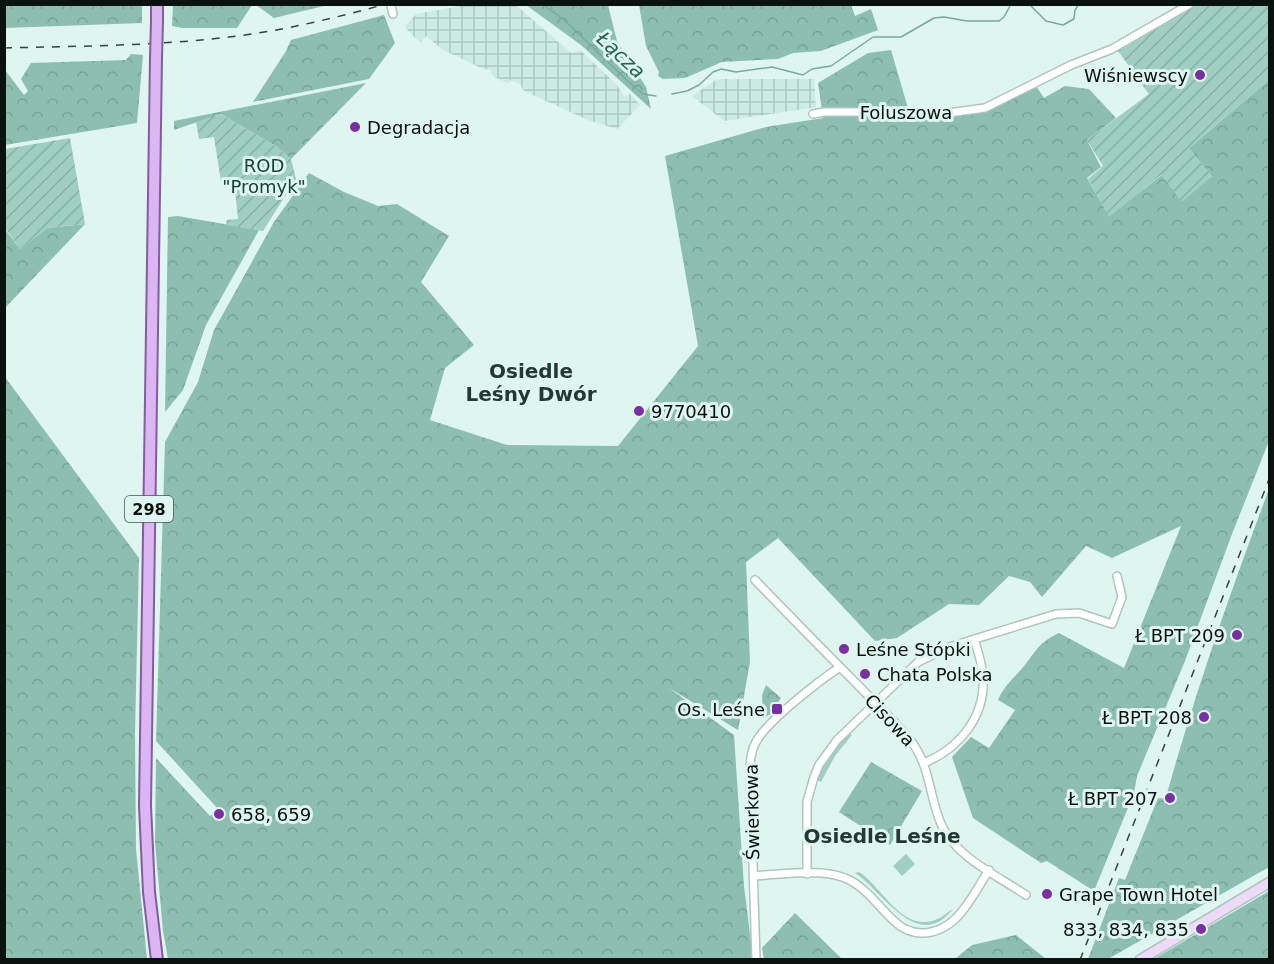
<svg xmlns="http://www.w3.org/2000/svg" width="1274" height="964" font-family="'DejaVu Sans',sans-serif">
<defs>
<pattern id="industrial-grid" width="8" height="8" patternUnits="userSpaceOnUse" patternTransform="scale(1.5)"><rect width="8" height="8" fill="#ccebe2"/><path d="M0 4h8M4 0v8" fill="none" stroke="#aec8c1"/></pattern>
<pattern id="forest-crowns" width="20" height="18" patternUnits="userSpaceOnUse" patternTransform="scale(1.5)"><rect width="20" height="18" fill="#8cbfb2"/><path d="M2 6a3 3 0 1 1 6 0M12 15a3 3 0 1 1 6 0" fill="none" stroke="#77a398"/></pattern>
<pattern id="garden-furrows" width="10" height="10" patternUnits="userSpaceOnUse" patternTransform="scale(1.5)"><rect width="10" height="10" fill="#a1cec2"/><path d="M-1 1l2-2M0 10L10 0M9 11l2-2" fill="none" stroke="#89b0a6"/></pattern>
</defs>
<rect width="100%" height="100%" fill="#dff5ef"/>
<path fill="url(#industrial-grid)" d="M466 5H516L571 53 580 50 617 85 624 97 630 94 640 105 617 129 588 120 524 91 520 84 509 80V84L493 76 490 70 479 67 443 50 426 36 421 42 414 37 405 27 416 14Z
M717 79H814L816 107 724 121 692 96Z"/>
<path fill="#a1cec2" d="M848 733 852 735 835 756 821 782 817 780 816 778C824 760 835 747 848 733Z
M906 854 915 864 902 876 893 866Z
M859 872C882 887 900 929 932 921 941 919 946 913 953 909 917 954 883 891 855 873Z"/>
<path fill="url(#forest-crowns)" d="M4 5H142V23L5 28Z
M173 5V4L252 5 237 28H182L172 26Z
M256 5H328L274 18Z
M526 5H608L617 41 646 87 651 109 581 45Z
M639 5H851L855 16 871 9 878 30 821 51 793 53 778 59 722 62 685 78 663 79 658 76 659 72 646 46Z
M384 15 395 43 369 79 253 102 286 51 291 40Z
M891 50 910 115 969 112 1036 86 1044 98 1065 86 1089 89 1116 118 1087 140 1101 167 1087 178 1109 216 1162 175 1212 177 1189 148 1269 80V441L1232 534 1185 661 1137 776 1134 793 1094 891 1047 861 1041 863 973 818 952 757 971 737 989 748 1015 710 998 700C1004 686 1014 678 1024 666 1038 649 1038 643 1059 633L1124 668 1181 526 1112 558 1086 546 1042 597 1030 582 1009 576 979 605 949 604 897 638 875 641 778 538 746 562 750 662 738 730 669 688 734 735 744 886 753 959H168L163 931 155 843 156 758 210 816 219 810 156 741 165 442 198 382 214 330 274 222 309 173 344 192 378 206 397 204 449 236 421 282 474 345 445 368 430 420 507 445 618 446 698 346 665 156 766 127 823 118 818 83 868 53Z
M131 54 143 55 137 123 5 145V70L24 95 28 91 21 79 31 63 126 60Z
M366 83 291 159 277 147 221 114 174 130V121Z
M178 216 259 230 206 325 183 390 165 412 168 217Z
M85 224 5 308 4 228 20 249 47 228Z
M5 377 139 558 135 733 136 849 147 959H5Z
M1269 489V867L1108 959H1088L1119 878 1125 880 1158 798 1168 799 1166 797C1195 693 1231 590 1269 489Z
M766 685 781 698 770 714 763 719 762 695Z
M871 762 922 791 890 845 839 812Z
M1269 891V959H1154Z
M795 913 842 959H764L762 948Z
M1016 935 1046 959H955L972 945Z"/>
<path fill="url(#garden-furrows)" d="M1197 5H1269V80L1189 148 1212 176 1182 202 1161 175 1109 217 1088 179 1103 166 1087 140 1149 94 1140 82 1141 79 1136 76 1118 51Z
M221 114 277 147 291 159 296 179 263 231 227 225 226 220 238 219 234 181 221 182 214 137 199 139 196 122Z
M70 138 85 224 47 228 20 249 5 228V149Z"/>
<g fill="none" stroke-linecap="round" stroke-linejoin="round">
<path stroke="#78aa9e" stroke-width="1.5" d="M542 4 562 18 632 85 643 94 656 96
M1029 4 1046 21 1063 25 1074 19 1075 10 1079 4
M672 94 687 91 699 85 713 72 721 69 736 72 772 67 803 75 812 69 831 66 873 37H901L934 18 944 17 967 21H999L1004 17 1011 4"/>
<g stroke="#b0c5bf" stroke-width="10">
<path id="street" d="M391 6 393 14
M813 114 824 112H880L941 114 985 108 1071 65 1112 49 1190 4
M755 580C788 614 821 648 854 681 873 701 894 720 911 741 931 767 929 798 942 826 957 858 998 876 1026 895
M924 763C960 748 986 716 983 676 982 663 978 651 974 639
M807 874V802L814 777 819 765 837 740 918 662 949 647 1056 614 1079 613 1112 624 1122 597 1117 576
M754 876C779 874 822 868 845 878 865 886 878 906 893 920 901 928 911 933 922 933 957 933 972 896 989 870
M756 960 750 770C750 760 751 751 756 742 767 721 819 681 840 667"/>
</g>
<g stroke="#b0c5bf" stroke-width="12">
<path id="secondary" d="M1140 960 1270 882"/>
</g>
<g stroke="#835d9e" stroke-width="14">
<path id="primary" d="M157 21V4
M156 58 145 806 149 892 157 960"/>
</g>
<use href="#street" stroke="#fff" stroke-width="7"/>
<use href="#secondary" stroke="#eddaf9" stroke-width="9"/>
<use href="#primary" stroke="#dcb6f3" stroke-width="10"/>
<path stroke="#37423f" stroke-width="1.5" stroke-dasharray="8 8" stroke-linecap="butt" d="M4 48C79 46 155 46 229 37 282 31 335 18 386 4
M1080 960 1270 477"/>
<g stroke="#835d9e" stroke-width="14" stroke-linecap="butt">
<path id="primary-bridge" d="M156 58 157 21"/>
</g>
<use href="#primary-bridge" stroke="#dcb6f3" stroke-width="10"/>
</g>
<g fill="#7a2fa2" stroke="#dff5ef" stroke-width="2">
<circle cx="1200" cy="75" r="6"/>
<circle cx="355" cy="127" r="6"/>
<circle cx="639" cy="411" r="6"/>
<circle cx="1237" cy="635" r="6"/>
<circle cx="844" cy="649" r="6"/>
<circle cx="865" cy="674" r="6"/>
<rect x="771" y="703" width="12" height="12" rx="3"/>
<circle cx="1204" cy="717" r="6"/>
<circle cx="1170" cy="798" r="6"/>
<circle cx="219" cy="814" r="6"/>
<circle cx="1047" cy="894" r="6"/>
<circle cx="1201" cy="929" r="6"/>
</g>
<g text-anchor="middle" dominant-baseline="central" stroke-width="6" stroke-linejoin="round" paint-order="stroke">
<rect fill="#dff5ef" stroke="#4a5653" stroke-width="1.5" x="125" y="496" width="48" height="26" rx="4.5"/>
<g font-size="16" font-weight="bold" fill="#0a1210">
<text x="149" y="509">298</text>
</g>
<g font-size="18" fill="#0a1210" stroke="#dff5ef" text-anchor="end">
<text x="1188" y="75">Wiśniewscy</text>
<text x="367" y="127" text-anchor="start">Degradacja</text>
<text x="651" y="411" text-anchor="start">9770410</text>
<text x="1225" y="635">Ł BPT 209</text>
<text x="856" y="649" text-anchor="start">Leśne Stópki</text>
<text x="877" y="674" text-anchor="start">Chata Polska</text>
<text x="765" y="709">Os. Leśne</text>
<text x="1192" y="717">Ł BPT 208</text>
<text x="1158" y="798">Ł BPT 207</text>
<text x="231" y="814" text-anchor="start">658, 659</text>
<text x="1059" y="894" text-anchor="start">Grape Town Hotel</text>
<text x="1189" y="929">833, 834, 835</text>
</g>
<g font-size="18" fill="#0a1210" stroke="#dff5ef">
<text x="906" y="112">Foluszowa</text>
<text transform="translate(890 720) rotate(47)">Cisowa</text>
<text transform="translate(752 812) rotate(-91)">Świerkowa</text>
</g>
<g font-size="18" fill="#154239" stroke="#dff5ef">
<text x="264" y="165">ROD<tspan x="264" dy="21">"Promyk"</tspan></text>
</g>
<g font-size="20" font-style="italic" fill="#216355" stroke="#dff5ef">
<text transform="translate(621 55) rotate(43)">Łącza</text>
</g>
<g font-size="20" font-weight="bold" fill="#263833" stroke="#dff5ef">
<text x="531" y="371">Osiedle<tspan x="531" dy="23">Leśny Dwór</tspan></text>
<text x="882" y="836">Osiedle Leśne</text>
</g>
</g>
<rect width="1274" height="964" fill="none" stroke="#0a1210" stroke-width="12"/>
</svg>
